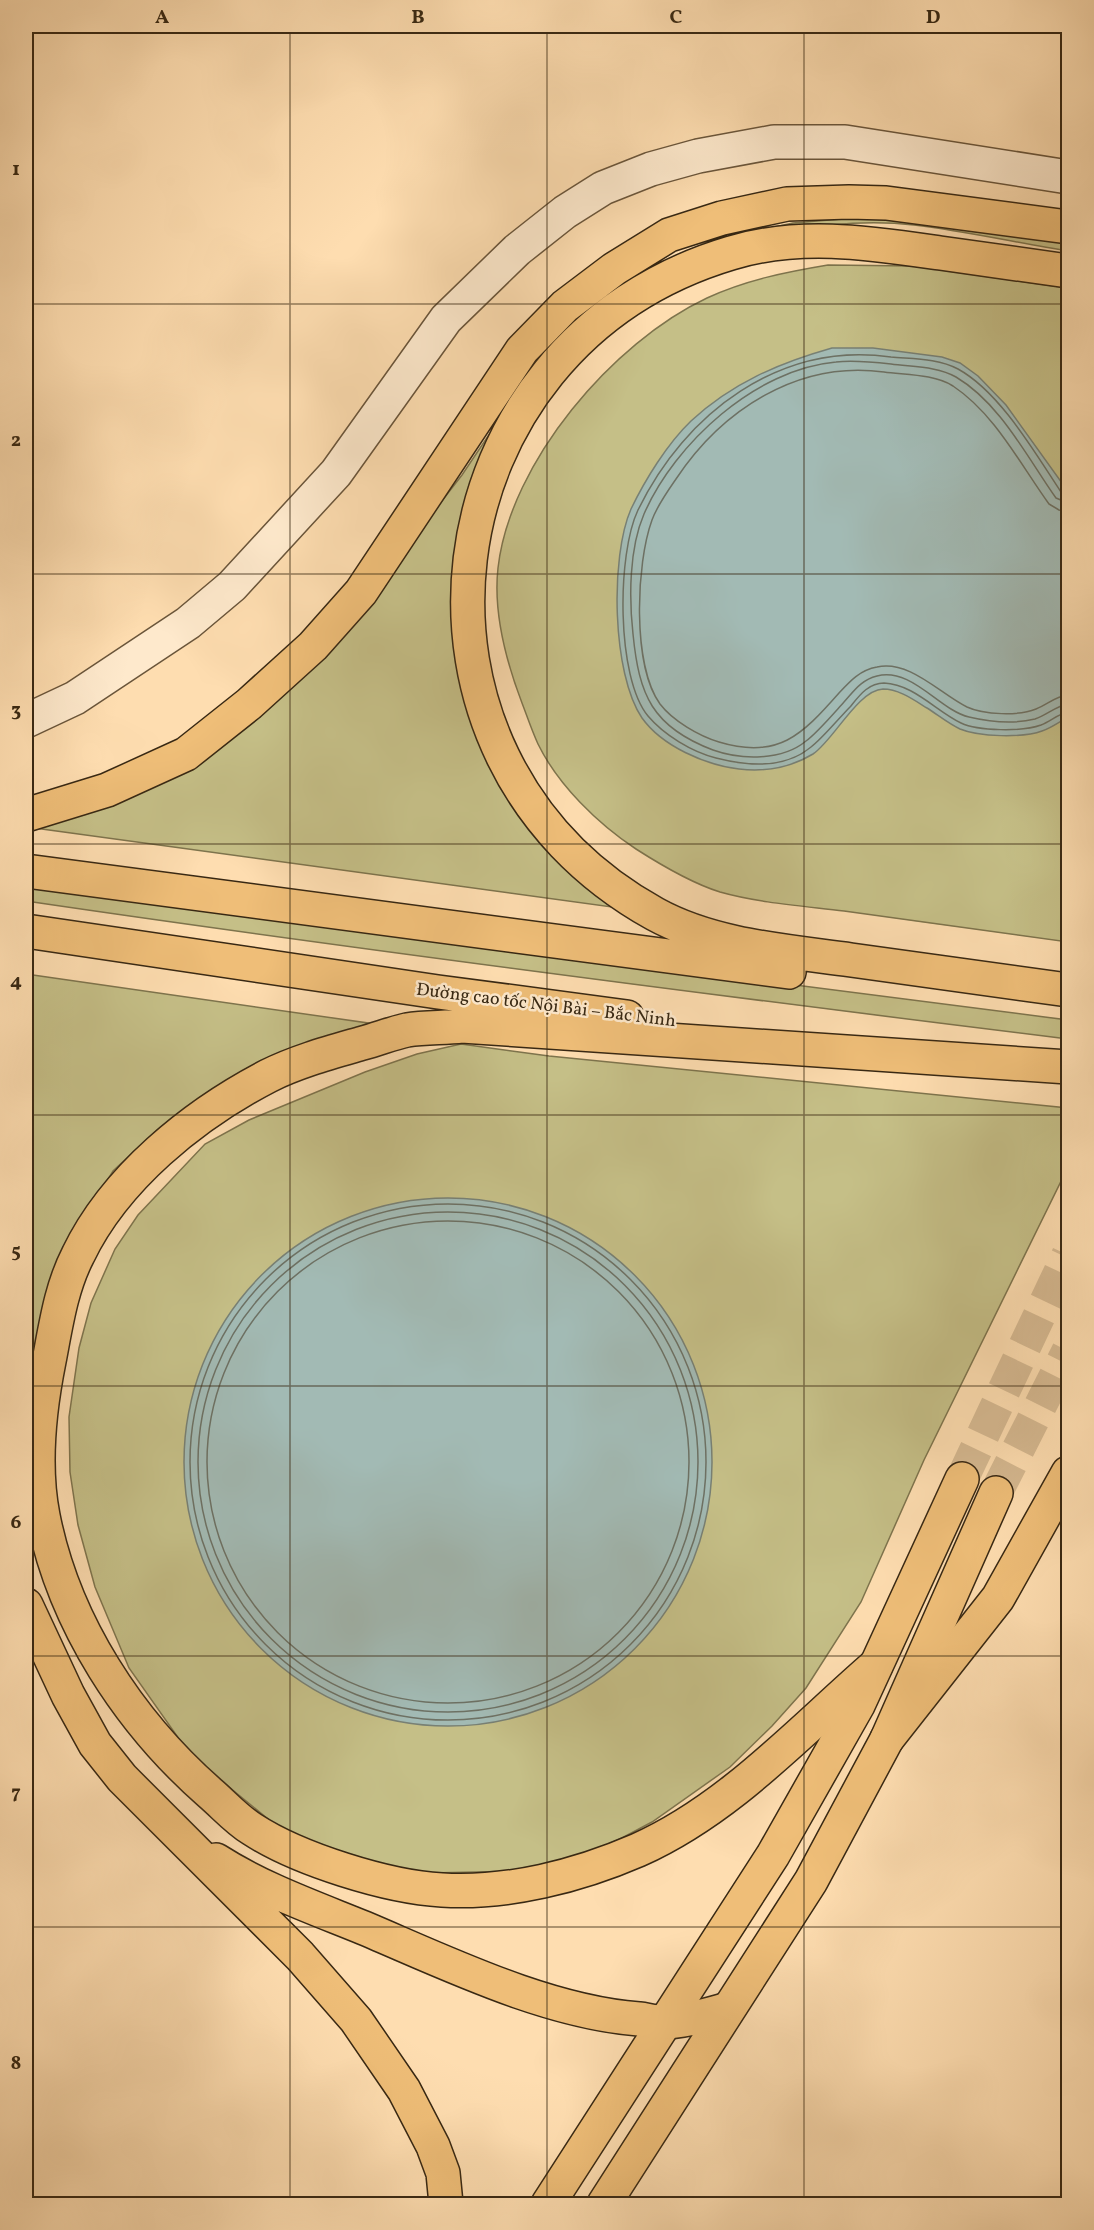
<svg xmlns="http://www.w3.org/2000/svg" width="1094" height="2230" font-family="Vollkorn,serif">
<rect width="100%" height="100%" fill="#feddb0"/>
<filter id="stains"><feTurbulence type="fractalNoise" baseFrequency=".00333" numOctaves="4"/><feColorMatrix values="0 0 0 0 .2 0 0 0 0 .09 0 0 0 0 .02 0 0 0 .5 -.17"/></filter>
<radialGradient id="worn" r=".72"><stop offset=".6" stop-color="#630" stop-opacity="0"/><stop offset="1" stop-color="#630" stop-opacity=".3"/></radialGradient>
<path fill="#c5bf87" stroke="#7e744d" stroke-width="1.5" d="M866 217 925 220 1068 242V251C1017 243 966 231 914 225 861 219 800 226 748 240 535 297 392 534 491 743 516 796 554 847 602 883 615 892 628 900 641 911L27 827 115 794 171 768 207 748 275 696 351 618 462 475 517 393 552 353 590 317 642 278 709 246 757 231 793 223Z
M828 265 913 266 1068 288V942C994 932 919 922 844 911 803 906 759 903 720 892 691 883 661 865 636 849 598 824 558 785 538 744 532 731 527 716 522 703 506 661 493 613 498 568 510 462 613 342 707 298 746 280 786 272 828 265Z
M26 886 1068 1020V1039C720 996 373 952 26 901Z
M26 974 368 1023 185 1111 157 1130 113 1171 90 1209 34 1354 26 1398Z
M461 1044 549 1056 1068 1108V1167L924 1460 861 1602 806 1688 772 1726 730 1767 652 1822 620 1839 579 1857 520 1871 429 1873 379 1865 303 1838 273 1823 191 1756 129 1668 95 1587 78 1525 70 1472 69 1417 79 1348 91 1303 115 1249 138 1215 205 1144 249 1120 365 1072 417 1054Z"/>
<path fill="#a2bab4" stroke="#788074" stroke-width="1.5" d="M832 348H873L942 357 960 363 978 376 1006 405 1067 490 1068 717C1059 722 1051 728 1042 731 1023 738 979 737 960 729 949 724 938 715 927 708 914 700 899 689 883 689 858 690 833 741 813 754 790 768 765 772 739 769 705 765 662 746 642 718 612 674 610 557 631 509 645 480 667 444 691 421 732 383 779 363 832 348Z
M184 1462a264 264 0 1 1 528 0a264 264 0 1 1-528 0Z"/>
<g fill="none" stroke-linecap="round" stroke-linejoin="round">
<path stroke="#6d7164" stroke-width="1.5" d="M1068 495 1061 492C1035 453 1000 392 958 369 938 358 912 359 891 357 780 341 685 413 638 510 617 554 616 677 648 716 664 735 692 752 716 758 747 766 785 769 811 747 822 739 840 717 850 707 859 696 868 683 884 683 913 684 936 711 961 723 978 731 1022 732 1041 725 1051 721 1058 714 1068 712
M1068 503 1056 498C1027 457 1000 403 956 377 937 366 911 367 891 364 873 362 854 360 836 362 756 369 675 443 644 514 629 549 629 598 633 634 639 695 652 727 713 750 741 760 782 761 806 741 817 733 834 713 844 702 854 691 861 680 877 676 912 667 939 710 969 717 990 722 1015 724 1035 719 1047 715 1056 706 1068 704
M1068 512 1059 510 1049 504C1020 464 995 414 953 386 934 374 905 375 884 372 798 360 722 410 676 479 667 492 657 506 652 520 636 564 632 665 660 704 673 721 699 736 719 742 778 760 802 735 839 693 850 681 860 670 877 667 910 660 939 693 967 707 984 715 1019 716 1036 709 1048 704 1056 696 1068 695
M190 1462a258 258 0 1 1 516 0a258 258 0 1 1-516 0Z
M198 1462a250 250 0 1 1 500 0a250 250 0 1 1-500 0Z
M207 1462a241 241 0 1 1 482 0a241 241 0 1 1-482 0Z"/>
<path stroke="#d6b991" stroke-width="33" stroke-dasharray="33 16" stroke-linecap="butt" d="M962 1479 1068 1255
M996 1493 1068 1351"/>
<g stroke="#6a553a" stroke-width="36">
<path id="minor" d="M26 721 75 698 188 623 232 586 336 473 446 319 517 250 565 212 603 188 651 169 698 156 774 142H845L1068 177"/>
</g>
<g stroke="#382813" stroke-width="36">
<path id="major" d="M548 2204 773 1855 858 1705 962 1479
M604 2204 811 1881 887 1739 996 1493"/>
</g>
<g stroke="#382813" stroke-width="36">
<path id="highway" d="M1068 271C1026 265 983 259 940 253 870 243 800 232 731 253 422 345 370 756 655 914 713 946 786 951 851 960 924 970 996 980 1068 990
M26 815 107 790 186 754 249 704 313 646 361 592 522 350 565 306 614 269 669 235 722 218 787 204 849 202 886 203 1068 227
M26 871 789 972
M26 931 438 992 627 1017
M26 1605 68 1695 95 1744 122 1778 300 1956 356 2020 404 2090 433 2146 443 2173 446 2204
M876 1665C801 1730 730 1809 638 1850 578 1876 508 1894 442 1890 387 1887 298 1859 252 1829 236 1819 224 1805 210 1793 129 1722 64 1623 43 1516 33 1465 39 1411 49 1361 56 1325 61 1288 78 1255 115 1178 193 1115 268 1076 298 1061 332 1052 363 1043 378 1039 393 1033 407 1030 425 1027 444 1028 462 1026L1068 1067
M887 1739 998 1598 1068 1473
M216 1860C261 1889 315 1908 364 1928 449 1964 547 2012 639 2019 648 2020 658 2023 666 2022 687 2021 708 2015 728 2009"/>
</g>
<use href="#minor" stroke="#fee9cc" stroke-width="33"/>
<use href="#major" stroke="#efbe78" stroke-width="33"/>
<use href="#highway" stroke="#efbe78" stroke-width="33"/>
</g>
<path fill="none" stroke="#382813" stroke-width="1.5" stroke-opacity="0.55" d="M290 26V2204M547 26V2204M804 26V2204M26 304H1068M26 574H1068M26 844H1068M26 1115H1068M26 1386H1068M26 1656H1068M26 1927H1068"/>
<g text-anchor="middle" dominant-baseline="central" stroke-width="5" stroke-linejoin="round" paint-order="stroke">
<g font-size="18" fill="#382813" stroke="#fee9cc">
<text transform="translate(546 1006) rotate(7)">Đường cao tốc Nội Bài – Bắc Ninh</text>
</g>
</g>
<rect width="1094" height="2230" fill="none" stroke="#feddb0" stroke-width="66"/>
<rect x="33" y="33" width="1028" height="2164" fill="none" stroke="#382813" stroke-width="2"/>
<g font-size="20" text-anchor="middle" font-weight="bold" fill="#382813">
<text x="162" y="23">A</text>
<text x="418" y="23">B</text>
<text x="676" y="23">C</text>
<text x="933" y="23">D</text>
<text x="16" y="175">1</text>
<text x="16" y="446">2</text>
<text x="16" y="716">3</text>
<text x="16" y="987">4</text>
<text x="16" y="1257">5</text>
<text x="16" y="1528">6</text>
<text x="16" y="1798">7</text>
<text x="16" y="2069">8</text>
</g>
<rect width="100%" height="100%" filter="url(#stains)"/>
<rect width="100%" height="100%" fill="url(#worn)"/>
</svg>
